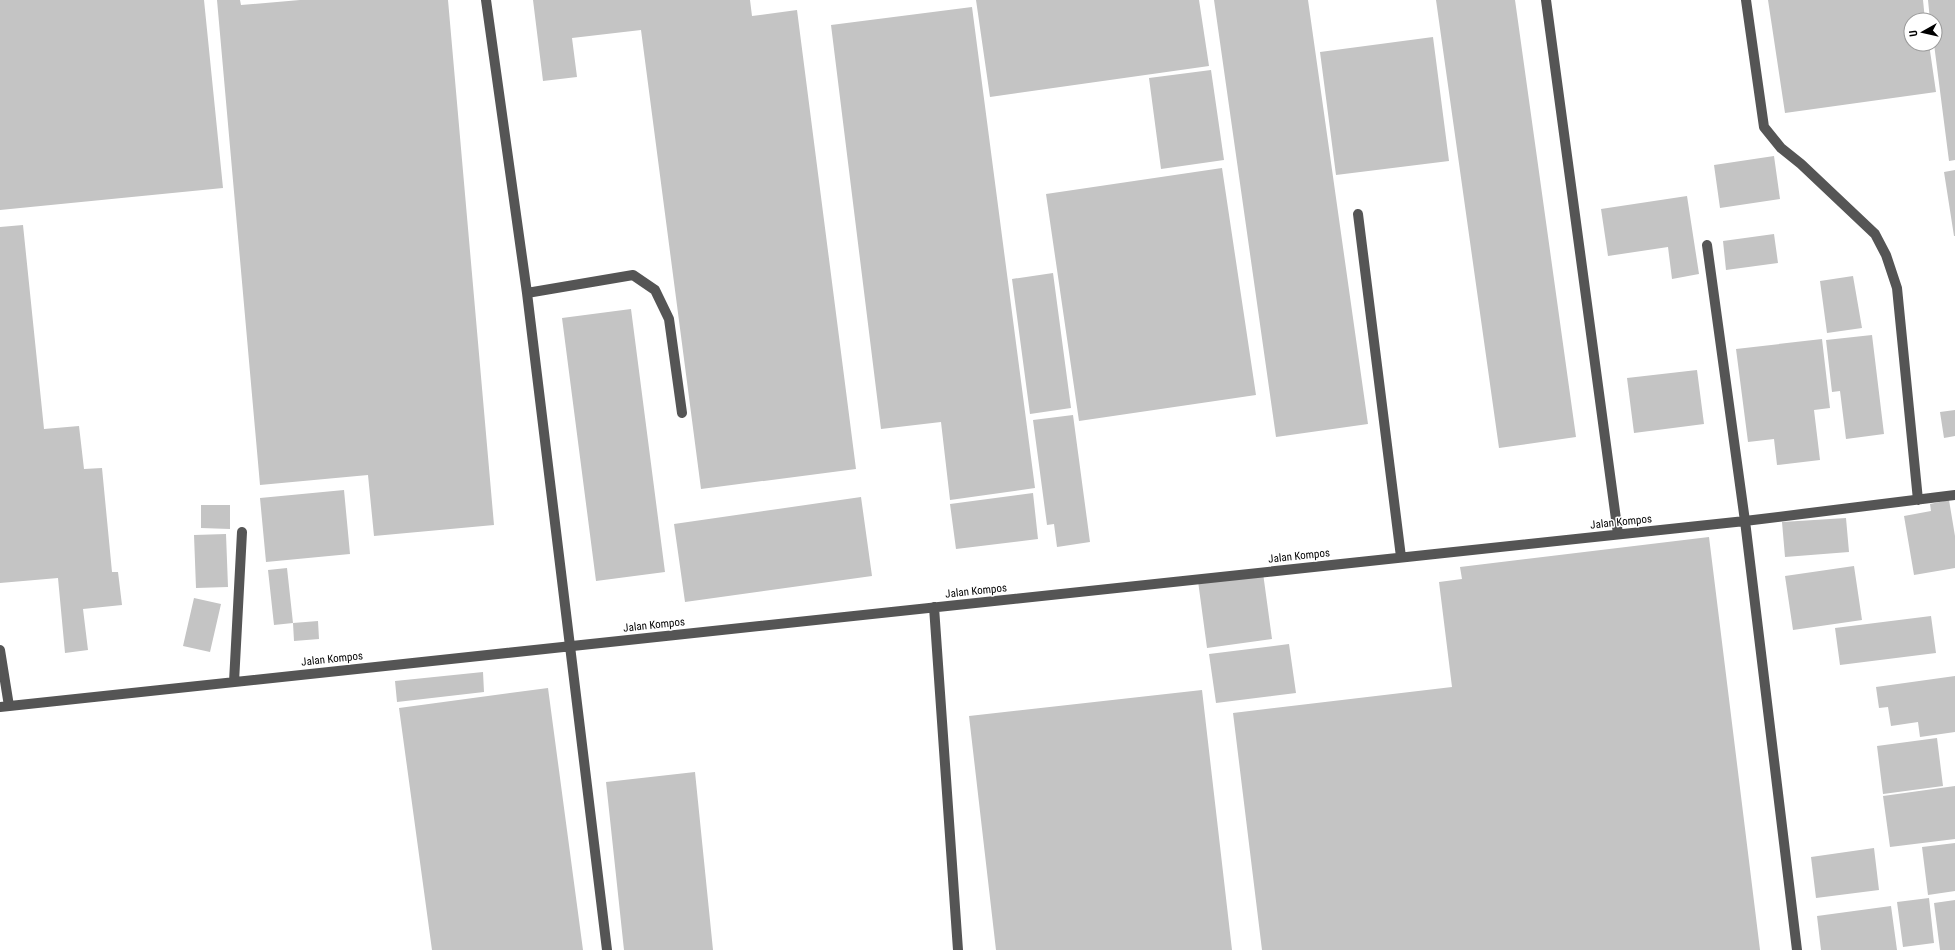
<svg xmlns="http://www.w3.org/2000/svg" width="1955" height="950" font-family="'Roboto Condensed',sans-serif">
<rect width="100%" height="100%" fill="#fff"/>
<path fill="#c4c4c4" d="M0 0H204L223 188 0 210Z
M217 0H240L241 5 300 0H448L494 525 374 536 368 475 260 485Z
M533 0H750L752 16 797 10 856 469 701 489 641 30 572 38 577 77 543 81Z
M976 0H1199L1209 66 990 97Z
M1214 0H1308L1368 424 1276 437Z
M1436 0H1515L1576 437 1499 448Z
M1768 0H1923L1925 20H1911V44H1929L1936 92 1785 113Z
M1928 0H1955V160L1949 161 1934 44 1935 20H1930Z
M972 7 1035 488 950 500 941 422 881 429 831 25Z
M1433 37 1449 161 1336 175 1320 52Z
M1211 70 1224 160 1161 169 1149 78Z
M1774 156 1780 199 1720 208 1714 165Z
M1222 168 1256 395 1079 421 1046 194Z
M1955 170V236H1954L1944 172Z
M1687 196 1699 274 1672 279 1668 247 1608 256 1601 209Z
M23 225 44 429 79 426 84 469 102 468 112 572H118L122 605 83 609 88 650 65 653 58 578 0 583V227Z
M1774 234 1778 263 1726 270 1723 241Z
M1053 273 1071 408 1030 414 1012 279Z
M1853 276 1862 328 1827 333 1820 281Z
M631 309 665 572 596 581 562 318Z
M1872 335 1884 434 1846 439 1840 391 1832 392 1826 340Z
M1822 339 1830 408 1814 410 1820 460 1777 465 1774 439 1748 442 1736 349Z
M1697 370 1704 424 1634 433 1627 378Z
M1955 410V436L1944 438 1940 412Z
M1073 415 1090 542 1057 547 1054 524 1047 525 1033 420Z
M344 490 350 554 266 562 260 498Z
M1033 493 1038 539 956 549 950 504Z
M861 497 872 576 685 602 674 524Z
M1949 500 1955 536V568L1914 575 1904 516 1931 511 1930 504Z
M201 505H230V529L201 528Z
M1846 518 1849 552 1785 557 1782 522Z
M226 534 228 587 196 588 194 535Z
M1709 537 1760 950H1262L1233 713 1452 687 1439 582 1462 579 1460 567Z
M1854 566 1862 620 1793 630 1785 576Z
M287 568 293 623 274 625 268 570Z
M1263 573 1272 639 1207 648 1198 581Z
M194 598 221 604 210 652 183 646Z
M1931 616 1936 653 1840 665 1835 628Z
M318 621 319 639 294 641 293 623Z
M1289 644 1296 693 1216 703 1209 654Z
M483 672 484 692 397 702 395 681Z
M1955 676V732L1920 737 1918 722 1891 726 1888 707 1879 708 1876 687Z
M548 688 583 950H432L399 708Z
M1202 690 1232 950H996L969 716Z
M1937 738 1943 786 1883 794 1877 746Z
M695 772 713 950H624L606 782Z
M1955 786V839L1890 847 1883 796Z
M1955 843V891L1928 895 1922 847Z
M1874 848 1879 890 1816 898 1811 857Z
M1929 898 1934 943 1903 947 1897 902Z
M1955 900V950H1940L1934 903Z
M1891 906 1897 950H1821L1817 916Z"/>
<g fill="none" stroke-linecap="round" stroke-linejoin="round">
<path stroke="#555" stroke-width="10" d="M486 0 527 293 607 950
M1546 0 1618 534
M1746 0 1764 127 1781 148 1801 164 1875 234 1886 255 1897 288 1918 500
M1358 214 1401 557
M1707 245 1745 521 1797 950
M527 293 633 275 655 290 669 319 682 413
M934 607 958 950
M0 650 9 706
M234 682 242 532
M0 707 1745 521 1955 495"/>
</g>
<g text-anchor="middle" dominant-baseline="central" stroke-width="3" stroke-linejoin="round" paint-order="stroke">
<g font-size="11" fill="#000" stroke="#fff">
<text transform="translate(1621 522) rotate(-6)">Jalan Kompos</text>
<text transform="translate(1299 556) rotate(-6)">Jalan Kompos</text>
<text transform="translate(976 591) rotate(-6)">Jalan Kompos</text>
<text transform="translate(654 625) rotate(-6)">Jalan Kompos</text>
<text transform="translate(332 659) rotate(-6)">Jalan Kompos</text>
</g>
</g>
<g transform="translate(1923 32) rotate(262)"><circle r="19" fill="#ffffff" stroke="#999999"/>
<path d="M0-3L7 15L0 10L-7 15Z" fill="#000000"/>
<text y="-6" font-size="11" font-weight="bold" text-anchor="middle" fill="#000000">U</text>
</g>
</svg>
